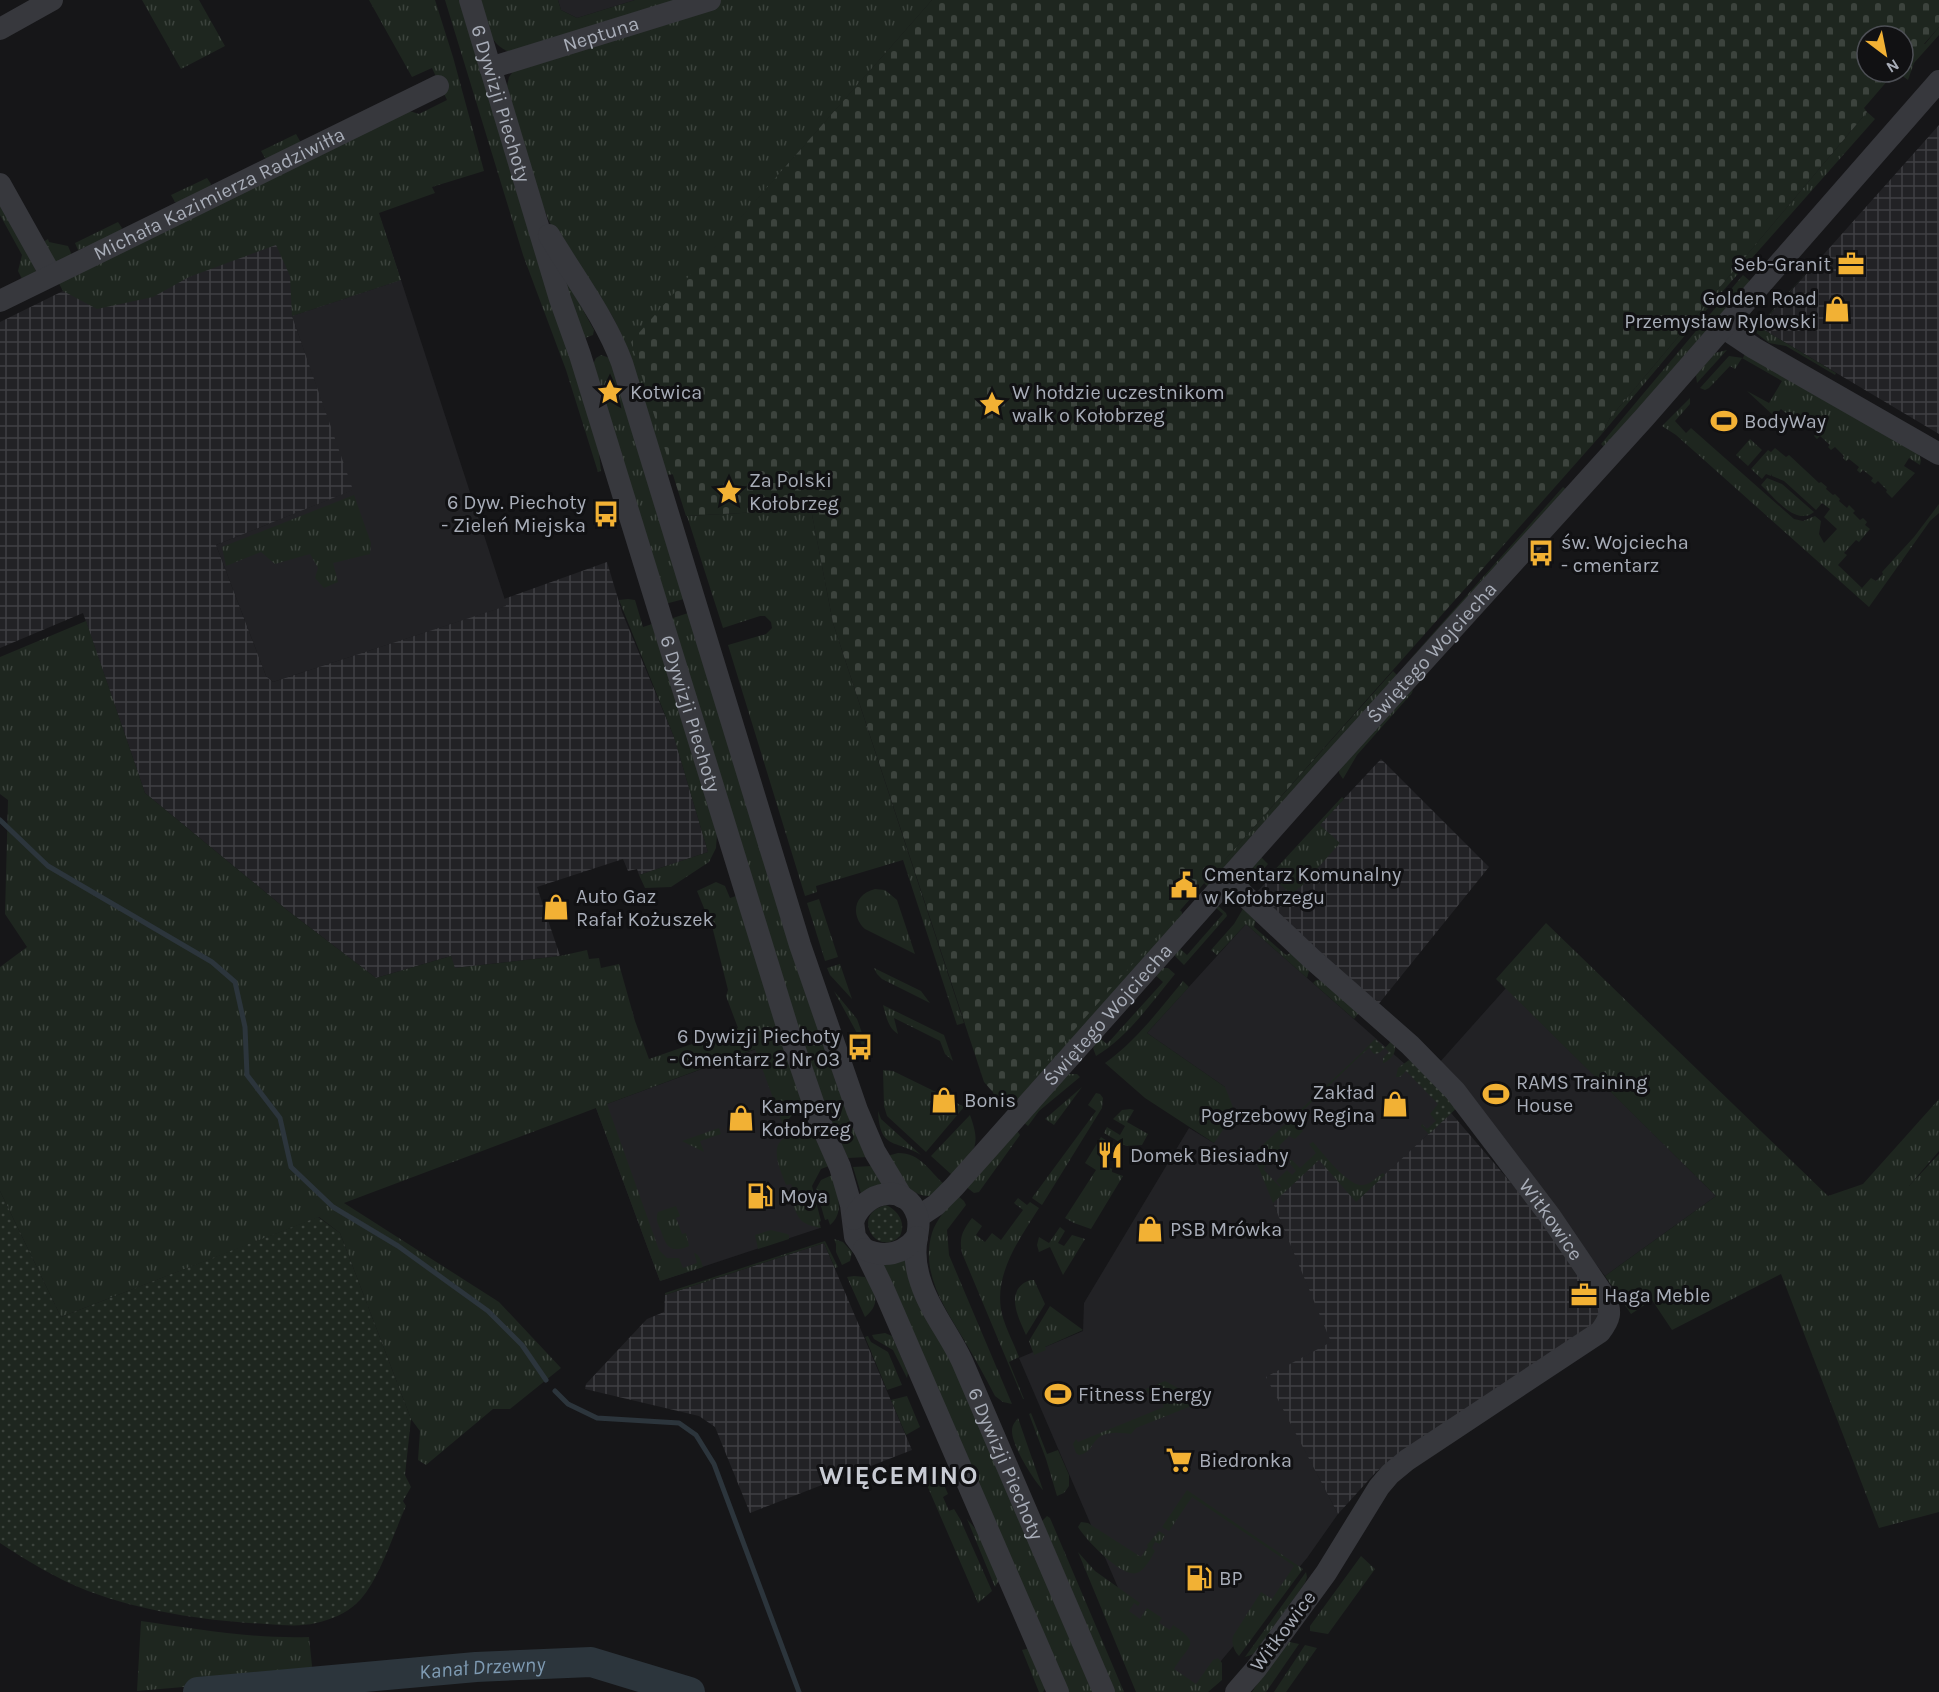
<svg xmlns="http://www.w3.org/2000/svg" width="1939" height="1692" font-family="Karla,sans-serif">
<defs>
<pattern id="industrial-grid" width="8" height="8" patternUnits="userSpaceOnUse" patternTransform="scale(1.5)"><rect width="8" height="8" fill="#222225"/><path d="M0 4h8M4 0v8" fill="none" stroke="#3f3f43"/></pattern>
<pattern id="grass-tufts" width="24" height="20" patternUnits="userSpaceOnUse" patternTransform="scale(1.5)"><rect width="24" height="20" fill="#1e261f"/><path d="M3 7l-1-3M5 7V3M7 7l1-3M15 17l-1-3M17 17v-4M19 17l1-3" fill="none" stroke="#3c433d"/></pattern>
<pattern id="cemetery-stones" width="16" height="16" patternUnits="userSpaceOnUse" patternTransform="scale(1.5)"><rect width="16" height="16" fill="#1e261f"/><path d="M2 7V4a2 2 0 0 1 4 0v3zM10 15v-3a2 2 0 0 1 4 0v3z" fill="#3c433d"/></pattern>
<pattern id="garden-dots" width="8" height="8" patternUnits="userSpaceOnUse" patternTransform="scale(1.5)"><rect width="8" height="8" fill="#1e261f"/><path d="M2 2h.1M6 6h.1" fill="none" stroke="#3c433d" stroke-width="1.8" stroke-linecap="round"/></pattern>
</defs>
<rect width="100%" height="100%" fill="#161618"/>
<path fill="#222225" d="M558 0H635L577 18 561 10Z
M401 280 507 606 273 682 266 676 216 545 352 490 292 316Z
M1246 924 1414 1072 1451 1113 1356 1202 1273 1203 1332 1342 1267 1377 1338 1514 1307 1558 1195 1692H1163L1019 1358 1083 1331 1084 1303 1189 1128 1214 1143 1225 1087 1147 1033Z
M1506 988 1716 1196 1605 1276 1439 1063Z
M756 1049 820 1228 660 1281 596 1108Z"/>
<path fill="url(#industrial-grid)" d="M1939 125V434L1759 327Z
M373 197 401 280 292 316 353 490 216 545 266 676 273 682 506 606 504 599 607 562 622 612 674 737 708 852 639 875 637 869 628 871 623 859 537 887 560 956 454 968 451 956 376 978 287 910 145 793 83 613 0 648V322L63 291Z
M1381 759 1489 867 1377 1006 1254 895Z
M1451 1113 1531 1206 1600 1304 1597 1321 1391 1460 1376 1472 1338 1514 1266 1377 1331 1342 1273 1203 1319 1159 1356 1201Z
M824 1243 912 1450 750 1513 715 1427 699 1416 585 1389 586 1384 647 1319 664 1312 665 1295Z"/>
<path fill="url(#grass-tufts)" d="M142 0H199L225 46 181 69Z
M369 0H435L453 57 484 171 432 187 435 193 379 213 401 280 292 316 290 276 276 245 189 277 153 297 97 309 63 291 57 280 403 109 419 114 447 100 432 68 412 77Z
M445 0H459L461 2 598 445 601 471 598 472 566 370 523 255Z
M479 0H558L561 10 577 18 635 0H932L632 342 675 474 666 475 616 323C598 289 570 262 552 227 532 185 521 132 507 86L509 77 514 70 510 52C488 45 485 20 479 0Z
M1939 27V35L1914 63 1908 80 1897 72H1903V62L1918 44H1925Z
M1867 112 1875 119 1714 301 1601 435 1610 418Z
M296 134 300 141 298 147 271 160 265 158 261 151Z
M207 178 211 184 208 191 182 204 175 202 171 195Z
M0 198 36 271 35 274 22 279 18 271 22 255 0 215Z
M118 222 122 228 119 234 78 250 75 243Z
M48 239 49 242 68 246 71 253 70 259 55 262 40 244Z
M1813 265 1759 327 1836 373 1835 375 1786 346 1769 343 1754 331Z
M1743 275 1751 282 1605 448 1601 444Z
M562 276 566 279 594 330 593 335 585 338Z
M1727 350 1697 383 1696 375 1715 353Z
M1745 353 1919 454 1921 460 1920 465 1909 458 1904 466 1915 473 1892 498 1886 492 1887 490 1878 481 1875 484 1871 481 1873 478 1863 470 1860 473 1857 470 1859 467 1849 459 1846 461 1843 458 1844 456 1835 447 1831 450 1828 447 1830 445 1820 436 1817 439 1814 436 1816 433 1806 424 1803 427 1788 412 1786 413 1781 409 1774 416 1747 391 1769 403 1782 381 1742 358 1735 369 1730 366 1709 388 1705 390 1700 388 1729 356 1743 358Z
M601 355 610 358 684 599 665 604 593 364 596 358Z
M1690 398V404L1675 421 1686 433 1691 428 1794 519 1803 521 1815 516 1821 521 1819 534 1824 543 1837 529 1824 517 1830 509 1822 503 1816 510 1784 481 1772 476V474L1771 476 1766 474 1762 479 1751 469 1768 450 1771 452 1775 448 1786 457 1789 455 1819 483 1821 482 1827 487 1826 489 1833 495 1835 494 1840 499 1839 501 1847 508 1849 505 1855 511 1853 513 1860 520 1863 518 1867 522 1865 525 1870 529 1859 542 1856 540 1844 553 1847 555 1838 565 1862 588 1871 578 1876 581 1883 574 1882 572 1914 537 1939 504V513L1930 521 1869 607 1676 435 1662 426Z
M1750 439 1762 450 1748 466 1736 455Z
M1767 478 1782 484 1814 512C1796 527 1774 497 1761 485Z
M1563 487 1567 490 1403 667Z
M354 495 371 543 370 554 333 563 338 582 324 588 315 578 318 568 310 554 275 564 261 552 226 566 222 547Z
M811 509 833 623 964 1023 957 1025 903 860 816 886 817 892 805 896 728 645 766 634 772 628 771 622 765 616H760L723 628 687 516Z
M628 599 635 600 643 627 652 624 717 834 716 848 709 862 671 887 645 888 639 875 708 852 674 737 619 600Z
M688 613 867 1157 848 1158 817 1088 670 619Z
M86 621 145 793 287 910 376 978 451 956 455 968 560 956 587 950 589 959 599 958 601 968 619 964 635 1021 649 1059 738 1028 726 996 728 990 713 930 697 891 716 882 725 886 730 898 736 896 802 1098V1105L783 1125 755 1049 607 1104 659 1250 667 1258H679L683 1268 697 1263 694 1253C700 1254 701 1262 703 1267L660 1281 596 1108 344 1203 499 1302 561 1368 510 1409H493L426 1465 418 1460 420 1431 411 1419 340 1233 319 1217 61 1317 0 1191V967L27 947 5 914 8 800 0 794V657Z
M1393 671 1398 676 1208 887 1204 883Z
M1413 689 1412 693 1357 755 1343 779 1339 773V769Z
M1342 797 1344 799 1320 825 1340 843 1300 888 1299 887 1292 895 1270 875Z
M1261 857 1268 864 1246 889 1243 877Z
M875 889 885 890 897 900 915 954 865 929C850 915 854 894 875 889Z
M1166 898 1182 912V915L1009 1110 993 1093 995 1090Z
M819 899 838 957 825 961 807 903Z
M1216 904 1226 913 1227 916 1184 965 1175 956 1178 947 1187 955 1223 914 1214 906Z
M1244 907 1256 919 1254 927 1286 955 1294 952 1310 967 1307 978 1246 924 1217 955 1211 950 1234 924Z
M1546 923 1828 1196 1863 1184 1939 1099V1151L1909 1186 1939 1154V1512L1879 1528 1781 1274 1672 1330 1652 1300 1631 1314 1605 1276 1716 1196 1496 979Z
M840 964 852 999 830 975 827 968Z
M874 968 921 991 930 1003 882 979 877 974Z
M1163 968H1168L1175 974C1151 1003 1128 1037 1096 1056L1093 1048 1098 1037 1107 1044 1163 982 1154 974Z
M1316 980H1320L1360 1011 1354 1019 1313 983Z
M1183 981 1189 987 1147 1033 1225 1087 1235 1112 1214 1143 1145 1098 1105 1063C1136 1041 1159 1010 1183 981Z
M834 991 857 1019 867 1047 863 1049 858 1035Z
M883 1005 944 1035 953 1061 945 1054 940 1041 894 1018 898 1034C888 1028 886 1016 883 1005Z
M1358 1056 1359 1057 1293 1120 1303 1131 1295 1139 1289 1136 1279 1146 1281 1149 1280 1152 1275 1150 1264 1160 1267 1164 1263 1169 1280 1187 1281 1186 1276 1181 1287 1170 1292 1175 1296 1171 1290 1164V1160H1292L1300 1168 1316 1153 1309 1144 1313 1142C1323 1153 1348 1187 1363 1185 1372 1184 1376 1177 1383 1173L1385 1175 1356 1202 1319 1160 1273 1203 1253 1154Z
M883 1070 893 1071 936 1092 932 1103 950 1111 955 1102 964 1107 926 1152 887 1116 884 1106Z
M1068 1074H1077L1080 1077 1039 1111 1028 1126 1023 1122Z
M1082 1087 1054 1125 1045 1119Z
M1096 1093 1100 1094 1103 1098 1102 1108 1042 1205 1032 1198 1096 1111 1088 1105Z
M1130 1109 1134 1110 1127 1122 1148 1134 1142 1145 1126 1146 1104 1133 1107 1127 1120 1135 1125 1126 1113 1119 1122 1110Z
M878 1111 881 1119 921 1155C896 1139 880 1151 878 1111Z
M970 1115C982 1148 974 1150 952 1175L931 1156Z
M719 1128 721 1134 700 1141 704 1152 682 1141Z
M1016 1129 1020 1135 979 1192 974 1193 965 1186Z
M802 1131 813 1134 829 1166 821 1169 812 1186 821 1221 819 1222 821 1228C801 1224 799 1221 792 1202L796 1200 794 1195H790L795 1192 791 1184 786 1185C782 1173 769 1149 783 1139 788 1135 796 1134 802 1131Z
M1101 1137 1115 1146 1104 1164 1112 1169V1172L1123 1176 1091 1229 1074 1223 1065 1218 1096 1170 1085 1163Z
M898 1153C921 1153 929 1171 944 1184L930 1196C908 1197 898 1172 887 1156Z
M872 1166 886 1189 862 1197 853 1167Z
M832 1175C836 1192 846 1212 830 1225L828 1219 825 1220 816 1189 821 1180Z
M958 1196 964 1201 966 1205 947 1230 949 1255 1012 1404 1003 1402 995 1396C985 1377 975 1358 964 1340 945 1308 920 1273 932 1233 936 1220 948 1206 958 1196Z
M1018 1198 1027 1205 1030 1202 1039 1208C1019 1240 991 1277 1003 1318 1007 1331 1014 1344 1019 1357L1009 1362 1024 1399H1023L962 1253C959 1238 962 1231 972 1218L982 1226 976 1235 985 1242 992 1233 1001 1240 1023 1210 1014 1203Z
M676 1206 680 1216 676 1218 682 1234 686 1233 689 1246C671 1254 666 1247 661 1231 658 1224 655 1219 658 1212Z
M1060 1227 1065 1231 1058 1243 1064 1246 1072 1235 1085 1239 1063 1275 1050 1247 1039 1252 1037 1245 1039 1237 1049 1243Z
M771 1230 787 1234 789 1235V1239L758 1249 755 1235Z
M834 1239 843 1242 852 1252 850 1261 842 1265 836 1252V1244Z
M825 1241 838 1267 835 1268 824 1243 665 1295V1293Z
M905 1255 1094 1692H1069L881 1260Z
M854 1276 865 1277C875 1292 882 1303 865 1317L847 1277Z
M1030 1280H1034L1045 1304 1026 1335C1018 1317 1004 1290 1030 1280Z
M1050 1306 1083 1330 1045 1347 1046 1350 1034 1355 1029 1341Z
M885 1333 892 1336 908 1373 907 1378 893 1350 874 1339 872 1335Z
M868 1336 871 1342 888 1352 902 1385 887 1390 865 1337Z
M1165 1381 1191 1395 1197 1393 1204 1401 1136 1428 1131 1434C1122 1433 1110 1431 1101 1436 1091 1442 1092 1453 1079 1455L1076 1453 1073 1444 1076 1439 1078 1442 1164 1407 1157 1390 1148 1393 1146 1389Z
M907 1396 920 1427 906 1435 891 1400Z
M1031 1413 1047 1454 1058 1450 1069 1475V1486L1064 1493 1057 1496 1046 1459 1029 1414Z
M1018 1418 1043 1490C1033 1479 1012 1446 1012 1431 1012 1425 1015 1422 1018 1418Z
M935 1464 948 1494 943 1497 949 1511 954 1509 960 1519 992 1591 978 1603 920 1469Z
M1187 1490 1303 1569 1239 1656C1234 1651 1231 1643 1233 1636L1261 1592 1272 1599 1294 1566 1192 1497 1169 1531 1162 1527Z
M1047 1516 1050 1518 1124 1692H1115L1042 1521Z
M967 1519 979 1533 999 1580 995 1587Z
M1081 1522 1088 1523 1141 1557 1148 1547 1147 1545 1159 1531 1165 1535 1160 1544 1155 1542 1152 1548 1155 1551C1151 1558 1145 1570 1137 1573 1122 1578 1086 1540 1078 1527Z
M1078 1552 1095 1571 1140 1603 1138 1606 1134 1603 1129 1611 1140 1619 1147 1608 1162 1618 1159 1623 1170 1630 1173 1625C1202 1645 1189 1644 1174 1669L1196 1684 1213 1660 1218 1658 1222 1663V1680L1208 1692H1136Z
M1361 1556 1375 1569 1328 1634 1310 1631V1626Z
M1306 1572 1307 1577 1305 1583 1254 1654 1245 1657Z
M141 1621C196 1629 253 1639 309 1637L312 1666 310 1674 300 1677 137 1691Z
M1285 1641 1299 1644 1266 1692H1252Z
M1305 1645 1317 1648 1286 1692H1274Z
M1030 1648 1046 1687 1043 1692H1039L1022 1650Z"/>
<path fill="url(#cemetery-stones)" d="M932 0H1939V27L1924 44 1918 45 1903 62V36H1867V72H1895L1864 108 1867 112 1610 418 1601 435 1006 1107 984 1082 833 623 811 509 686 516 631 342Z"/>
<path fill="url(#garden-dots)" d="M1375 1039 1385 1048 1393 1039C1398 1050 1394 1057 1384 1063H1383V1058L1389 1052 1385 1048 1379 1053 1374 1054 1369 1048 1359 1057 1358 1056Z
M1409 1060 1461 1104 1429 1134 1421 1126 1422 1124 1427 1129 1436 1121 1430 1114 1438 1104 1406 1071 1400 1077H1396L1398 1068Z
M0 1191 61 1317 318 1217 340 1233 411 1419 405 1475 411 1487 403 1501 406 1506C394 1532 378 1584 357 1603 347 1613 330 1620 316 1623 300 1627 283 1625 266 1624 207 1621 144 1612 88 1591 55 1578 29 1562 0 1543Z
M886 1205C899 1211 906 1223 900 1236 877 1259 849 1214 886 1205Z"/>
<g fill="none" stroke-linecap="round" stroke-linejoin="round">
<path stroke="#2c353c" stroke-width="5" d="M0 820 48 866 212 962 235 982 245 1027 247 1075 280 1118 291 1167 333 1207 398 1246 488 1311 522 1345 546 1380
M555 1391 568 1404 597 1418 679 1423 696 1435 714 1464 799 1692"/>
<path stroke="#2c353c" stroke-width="30" id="s1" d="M198 1692 476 1667 591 1662 690 1692"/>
<g stroke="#37383d" stroke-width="22">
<path id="s2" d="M470 0 560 299 580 355 787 1026 818 1117 840 1167 851 1205 855 1237 864 1249 884 1290 1058 1692"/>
<path d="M0 29 52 0"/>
<path id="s3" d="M490 68 710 0"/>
<path d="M0 184 51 275"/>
<path d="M549 235C574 277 605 317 622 363L800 945 857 1110 875 1152 902 1197"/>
<path id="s4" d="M0 301 438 86"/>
<path d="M1724 328 1754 348 1939 454"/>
<path id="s5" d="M1227 879 1311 958 1410 1045 1455 1091 1550 1216 1605 1297C1612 1312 1610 1319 1600 1332L1407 1460 1390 1474 1379 1487 1326 1573 1256 1669 1236 1692"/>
<path id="s6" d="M918 1217 936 1205 954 1187 1324 771 1644 418 1939 81"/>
<path id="s7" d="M854 1219C865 1191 906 1182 917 1215 920 1223 918 1229 917 1237 914 1252 916 1269 921 1283 930 1311 950 1335 962 1361L1104 1692"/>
<path d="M864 1249C884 1258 903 1255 917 1237"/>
</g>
</g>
<defs>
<g id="office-bare" transform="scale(2.07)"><path d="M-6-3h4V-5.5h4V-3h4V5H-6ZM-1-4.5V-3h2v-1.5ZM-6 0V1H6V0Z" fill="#f2b134" stroke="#111113" stroke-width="2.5" paint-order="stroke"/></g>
<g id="shop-bare" transform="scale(2.07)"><path d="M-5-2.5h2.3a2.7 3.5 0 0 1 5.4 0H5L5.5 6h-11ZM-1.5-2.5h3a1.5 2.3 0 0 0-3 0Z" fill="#f2b134" stroke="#111113" stroke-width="2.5" paint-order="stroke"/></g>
<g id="sight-bare" transform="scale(2.07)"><path d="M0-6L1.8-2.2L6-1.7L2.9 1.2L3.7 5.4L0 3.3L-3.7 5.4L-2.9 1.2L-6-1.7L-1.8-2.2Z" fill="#f2b134" stroke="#111113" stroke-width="2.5" paint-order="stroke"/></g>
<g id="stadium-bare" transform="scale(2.07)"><path d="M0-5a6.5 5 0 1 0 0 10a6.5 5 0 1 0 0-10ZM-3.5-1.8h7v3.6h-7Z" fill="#f2b134" stroke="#111113" stroke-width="2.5" paint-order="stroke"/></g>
<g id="bus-bare" transform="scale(2.07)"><path d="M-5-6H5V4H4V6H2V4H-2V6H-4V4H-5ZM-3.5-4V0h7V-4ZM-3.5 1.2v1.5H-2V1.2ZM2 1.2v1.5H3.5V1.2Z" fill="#f2b134" stroke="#111113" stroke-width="2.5" paint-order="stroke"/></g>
<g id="civic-bare" transform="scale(2.07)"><path d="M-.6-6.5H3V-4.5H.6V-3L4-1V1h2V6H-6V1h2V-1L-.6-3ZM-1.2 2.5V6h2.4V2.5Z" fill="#f2b134" stroke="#111113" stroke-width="2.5" paint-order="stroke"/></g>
<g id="restaurant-bare" transform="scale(2.07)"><path d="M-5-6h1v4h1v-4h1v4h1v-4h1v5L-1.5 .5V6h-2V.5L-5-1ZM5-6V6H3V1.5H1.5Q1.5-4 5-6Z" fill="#f2b134" stroke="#111113" stroke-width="2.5" paint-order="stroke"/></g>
<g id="fuel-bare" transform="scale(2.07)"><path d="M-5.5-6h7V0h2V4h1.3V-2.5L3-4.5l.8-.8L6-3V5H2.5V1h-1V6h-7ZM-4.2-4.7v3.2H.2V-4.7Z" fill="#f2b134" stroke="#111113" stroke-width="2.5" paint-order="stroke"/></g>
<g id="supermarket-bare" transform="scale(2.07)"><path d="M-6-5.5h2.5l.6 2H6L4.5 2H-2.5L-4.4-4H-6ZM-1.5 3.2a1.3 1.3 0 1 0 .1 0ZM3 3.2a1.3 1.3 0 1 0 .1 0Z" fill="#f2b134" stroke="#111113" stroke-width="2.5" paint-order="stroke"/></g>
</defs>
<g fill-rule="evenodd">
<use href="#office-bare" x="1851" y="264"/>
<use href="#shop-bare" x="1837" y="309"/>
<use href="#sight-bare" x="610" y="392"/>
<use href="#sight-bare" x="992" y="404"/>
<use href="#stadium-bare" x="1724" y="421"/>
<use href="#sight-bare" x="729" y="492"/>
<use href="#bus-bare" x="606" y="514"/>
<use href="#bus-bare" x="1541" y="553"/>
<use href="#civic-bare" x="1184" y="885"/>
<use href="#shop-bare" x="556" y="907"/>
<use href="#bus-bare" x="860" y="1047"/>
<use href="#stadium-bare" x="1496" y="1094"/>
<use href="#shop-bare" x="944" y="1100"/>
<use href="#shop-bare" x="1395" y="1104"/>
<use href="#shop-bare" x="741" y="1118"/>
<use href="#restaurant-bare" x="1110" y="1155"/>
<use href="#fuel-bare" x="760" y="1196"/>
<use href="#shop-bare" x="1150" y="1229"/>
<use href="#office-bare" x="1584" y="1295"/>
<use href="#stadium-bare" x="1058" y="1394"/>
<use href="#supermarket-bare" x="1179" y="1460"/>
<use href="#fuel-bare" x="1199" y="1578"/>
</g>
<g text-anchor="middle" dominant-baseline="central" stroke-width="6" stroke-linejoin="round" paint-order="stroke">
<g font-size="20" fill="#a8adb8" stroke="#111113">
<text stroke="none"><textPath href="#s3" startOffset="116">Neptuna</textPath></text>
<text stroke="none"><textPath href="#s2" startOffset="108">6 Dywizji Piechoty</textPath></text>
<text stroke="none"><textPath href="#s4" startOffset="244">Michała Kazimierza Radziwiłła</textPath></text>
<text stroke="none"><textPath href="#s6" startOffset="764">Świętego Wojciecha</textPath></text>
<text stroke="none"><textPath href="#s2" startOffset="747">6 Dywizji Piechoty</textPath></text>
<text stroke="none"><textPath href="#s6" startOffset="278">Świętego Wojciecha</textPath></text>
<text stroke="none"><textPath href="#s5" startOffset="472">Witkowice</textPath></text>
<text stroke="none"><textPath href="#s7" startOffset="352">6 Dywizji Piechoty</textPath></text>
<text transform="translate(1283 1631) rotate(-53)">Witkowice</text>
</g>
<g font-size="20" fill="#a8adb8" stroke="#111113" text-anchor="start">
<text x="1831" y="264" text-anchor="end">Seb-Granit</text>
<text x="1817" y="298" text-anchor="end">Golden Road<tspan x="1817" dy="23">Przemysław Rylowski</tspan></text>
<text x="630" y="392">Kotwica</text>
<text x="1012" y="392">W hołdzie uczestnikom<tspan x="1012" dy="23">walk o Kołobrzeg</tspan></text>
<text x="1744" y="421">BodyWay</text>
<text x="749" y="480">Za Polski<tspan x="749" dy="23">Kołobrzeg</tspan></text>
<text x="586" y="502" text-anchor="end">6 Dyw. Piechoty<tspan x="586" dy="23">- Zieleń Miejska</tspan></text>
<text x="1561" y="542">św. Wojciecha<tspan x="1561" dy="23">- cmentarz</tspan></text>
<text x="1204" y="874">Cmentarz Komunalny<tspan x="1204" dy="23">w Kołobrzegu</tspan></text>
<text x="576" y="896">Auto Gaz<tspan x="576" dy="23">Rafał Kożuszek</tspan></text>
<text x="840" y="1036" text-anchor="end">6 Dywizji Piechoty<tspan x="840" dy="23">- Cmentarz 2 Nr 03</tspan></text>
<text x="1516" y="1082">RAMS Training<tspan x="1516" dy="23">House</tspan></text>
<text x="1375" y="1092" text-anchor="end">Zakład<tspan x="1375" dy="23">Pogrzebowy Regina</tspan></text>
<text x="964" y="1100">Bonis</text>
<text x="761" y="1106">Kampery<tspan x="761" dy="23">Kołobrzeg</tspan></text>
<text x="1130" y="1155">Domek Biesiadny</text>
<text x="780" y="1196">Moya</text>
<text x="1170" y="1229">PSB Mrówka</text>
<text x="1604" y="1295">Haga Meble</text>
<text x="1078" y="1394">Fitness Energy</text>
<text x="1199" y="1460">Biedronka</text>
<text x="1219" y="1578">BP</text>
</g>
<g font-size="21" font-style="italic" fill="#7f9bb3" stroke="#111113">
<text stroke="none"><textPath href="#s1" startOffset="285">Kanał Drzewny</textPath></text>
</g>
<g font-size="26" font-weight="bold" letter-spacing="1.5" fill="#c9ccd4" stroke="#111113">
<text x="899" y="1475">WIĘCEMINO</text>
</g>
</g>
<g transform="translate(1885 54) rotate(148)"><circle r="28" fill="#111113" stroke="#4d4f55" stroke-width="1.5"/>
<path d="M0-4.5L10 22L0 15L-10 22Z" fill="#f2b134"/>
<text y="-9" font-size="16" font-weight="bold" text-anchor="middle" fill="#a8adb8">N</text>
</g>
</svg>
